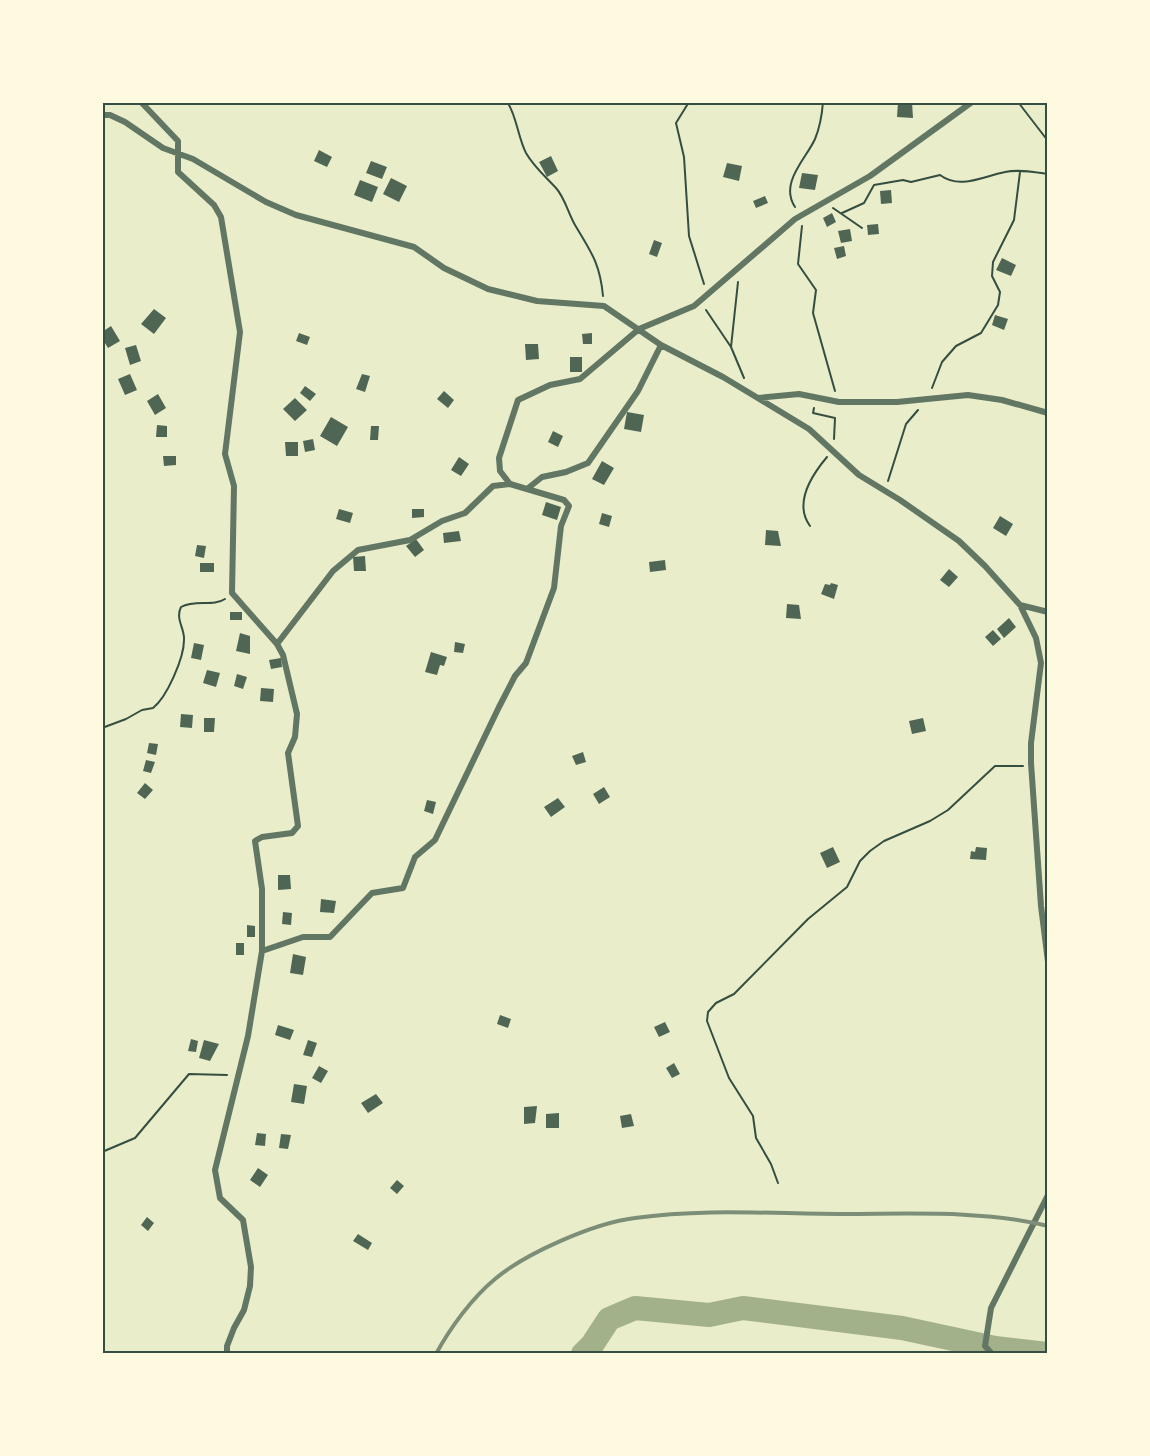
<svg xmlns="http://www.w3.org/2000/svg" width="1150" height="1456" font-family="'Sofia Sans Condensed',sans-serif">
<rect width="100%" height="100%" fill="#e9edc9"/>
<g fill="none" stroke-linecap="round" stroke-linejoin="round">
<path stroke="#a3b18a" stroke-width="24" d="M583 1354 592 1345 609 1319 635 1308 709 1315 743 1308 902 1328 995 1348 1047 1354"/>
</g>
<path fill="#4f6655" d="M898 102H912L913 118 897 117Z
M319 150 332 157 327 167 314 161Z
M551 156 558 171 547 177 539 162Z
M371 161 387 167 382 179 366 173Z
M727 163 742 166 739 181 723 177Z
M802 173 818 175 815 190 799 188Z
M391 178 407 186 399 202 383 194Z
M360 180 378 187 372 202 354 195Z
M891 190 892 203 881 204 880 191Z
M765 196 768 203 756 208 753 201Z
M832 213 836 222 827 227 823 218Z
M878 224 879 234 868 235 867 225Z
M850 229 852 241 841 243 838 231Z
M654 240 662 243 657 257 649 254Z
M844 246 846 256 837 259 834 248Z
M1002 258 1016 265 1011 276 996 270Z
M154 309 166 318 154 334 141 324Z
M995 315 1008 319 1004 330 992 325Z
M111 326 120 341 108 348 102 338V332Z
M299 333 310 337 307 345 296 341Z
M592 333V344H583L582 334Z
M525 344H538L539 359 526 360Z
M136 345 141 361 130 365 125 348Z
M570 357H582V372H570Z
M130 374 137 390 125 395 118 379Z
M362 374 370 376 365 392 356 389Z
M305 386 316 394 310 401 300 393Z
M444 391 454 400 448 408 437 399Z
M158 394 166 408 155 415 147 401Z
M295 398 307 410 295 421 283 409Z
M627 412 644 415 641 432 624 429Z
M331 417 348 427 337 446 320 436Z
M157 425 167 426V437H156Z
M371 426H379L378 440H370Z
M553 431 563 436 558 447 548 442Z
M313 439 315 450 305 452 303 441Z
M285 442H298V456H286Z
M163 456H176V465L164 466Z
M459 457 469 464 461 476 451 470Z
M602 461 614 468 604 485 592 479Z
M546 502 561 507 557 520 542 515Z
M339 509 353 513 350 523 336 519Z
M412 509H424V517L412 518Z
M602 513 612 516 609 527 599 524Z
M1000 516 1013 524 1006 536 993 528Z
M766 530 778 531 781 546 765 545Z
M459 531 461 541 444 543 443 533Z
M416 539 424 550 415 557 406 546Z
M197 545 206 546 204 558 195 556Z
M365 556 366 571H354L353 557Z
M665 560 666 570 650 572 649 562Z
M200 563H214V572H200Z
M949 569 958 577 949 587 940 580Z
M831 583 838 585 834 599 821 594 825 584 830 585Z
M787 604 799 605 801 619 786 618Z
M230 612H242V620H230Z
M1009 618 1016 627 1004 638 997 629Z
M993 630 1001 639 993 646 985 637Z
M240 633 250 636V654L236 651Z
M455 642 465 644 463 653 454 652Z
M194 643 204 645 201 660 191 658Z
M431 652 447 657 444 666 440 665 437 675 425 672Z
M281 658 282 667 271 669 269 660Z
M207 670 220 673 216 687 203 683Z
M237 674 247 677 243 689 234 686Z
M261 688 274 689 273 702 260 701Z
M181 714 193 715 192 728 180 727Z
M204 718H215L214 732H204Z
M923 718 926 731 912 734 909 721Z
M149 743 158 744 156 755 147 753Z
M583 752 586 762 576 765 572 756Z
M146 760 155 762 151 773 143 771Z
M145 783 153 790 145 799 137 793Z
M604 787 610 797 599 804 593 794Z
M558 798 565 807 551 817 544 807Z
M427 800 436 802 433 814 424 811Z
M833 847 840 862 827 868 820 853Z
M976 847 987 848 986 860 970 859 971 851 975 852Z
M278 875H290L291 889 278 890Z
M321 899 336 901 334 913 320 912Z
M283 912 292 913 291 925 282 924Z
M247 925 255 926V937H247Z
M236 943H244V955H236Z
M293 954 306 957 303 975 290 973Z
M500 1015 511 1019 508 1028 497 1024Z
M665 1022 670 1032 659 1037 654 1027Z
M278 1025 294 1030 290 1040 275 1035Z
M191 1039 198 1041 196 1052 188 1051Z
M204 1040 219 1044 210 1061 199 1058Z
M308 1040 317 1043 312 1057 303 1055Z
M674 1063 680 1074 672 1078 666 1068Z
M319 1066 328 1071 321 1083 312 1078Z
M294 1084 307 1086 304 1104 291 1102Z
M376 1094 383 1103 368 1113 361 1103Z
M537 1106 535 1123 524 1124V1107Z
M559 1113V1128H546V1114Z
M631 1114 634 1126 622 1128 620 1116Z
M257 1133 266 1134 265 1146 255 1145Z
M281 1134 291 1135 288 1149 279 1148Z
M258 1168 268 1175 260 1187 250 1180Z
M397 1180 404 1186 397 1194 390 1188Z
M147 1217 154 1223 148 1231 141 1225Z
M358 1234 372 1243 368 1250 353 1241Z"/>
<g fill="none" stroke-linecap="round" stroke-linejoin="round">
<path stroke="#344e41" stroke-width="2" d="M507 102C516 113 518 138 526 153 534 167 545 176 556 188 565 198 568 213 575 225 591 252 600 263 603 296
M689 102 676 123 684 157 689 236 704 284
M1018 102 1048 141
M795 207C779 183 806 159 815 139 820 127 822 115 823 102
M833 208 862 228
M842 213 864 203 874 185 903 180 911 182 940 175C960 190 984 176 1005 172 1018 169 1034 172 1048 174
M802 226 798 264 816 290 813 313 835 391
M706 310 731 347 744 378
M731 347 738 282
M932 388 942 362 956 346 981 333 998 305 1000 292 992 276 993 262 1014 220 1020 172
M814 408 813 413 835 418 834 439
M888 481 906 424 918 410
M810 526C794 504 811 476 827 457
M102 728 126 719 142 710 153 708C167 697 184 658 184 640 185 629 175 619 181 607 195 599 213 607 225 599
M102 1152 135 1138 189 1074 227 1075
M778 1183 771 1164 756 1138 753 1116 729 1078 707 1021 708 1012 716 1003 734 994 808 919 847 887 860 861 870 851 884 841 930 821 948 810 995 766H1023"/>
<path stroke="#617663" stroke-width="6" d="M141 102 178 141V172L214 205 221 217 240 332 225 454 234 486 232 593 277 644 283 655 297 714 295 737 288 753 298 826 292 833 262 837 255 841 262 889V951L248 1036 215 1170 220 1198 243 1220 251 1267 250 1286 244 1310 234 1328 227 1346V1354
M102 115H110L125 122 163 148 193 159 266 202 296 215 414 247 444 268 488 289 537 301 604 306 661 345 723 377 809 429 859 475 900 500 959 541 985 566 1020 605 1036 638 1041 663 1031 743V763L1041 906 1048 962
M758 398 799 394 839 402H897L968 395 1002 400 1048 413
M527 489 542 477 566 472 588 463 638 391 661 345
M1020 605 1048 612
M277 644 333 571 358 550 410 540 442 521 465 513 493 486 510 484
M262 951 303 937H330L372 893 403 888 415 857 435 840 499 707 515 676 526 663 554 588 561 526 569 506 564 500 510 484 500 471 499 458 518 400 550 385 580 379 639 329 694 306 795 219 870 176 972 102
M992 1354 985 1346 991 1308 1048 1195"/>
<path stroke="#7c8e77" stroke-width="4" d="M436 1354C450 1328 472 1298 495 1279 526 1253 594 1223 635 1218 704 1208 775 1214 844 1214 911 1214 982 1210 1048 1226"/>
</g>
<rect width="1150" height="1456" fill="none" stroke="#fefae0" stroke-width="207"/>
<rect x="104" y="104" width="942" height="1248" fill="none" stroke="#344e41" stroke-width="2"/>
</svg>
